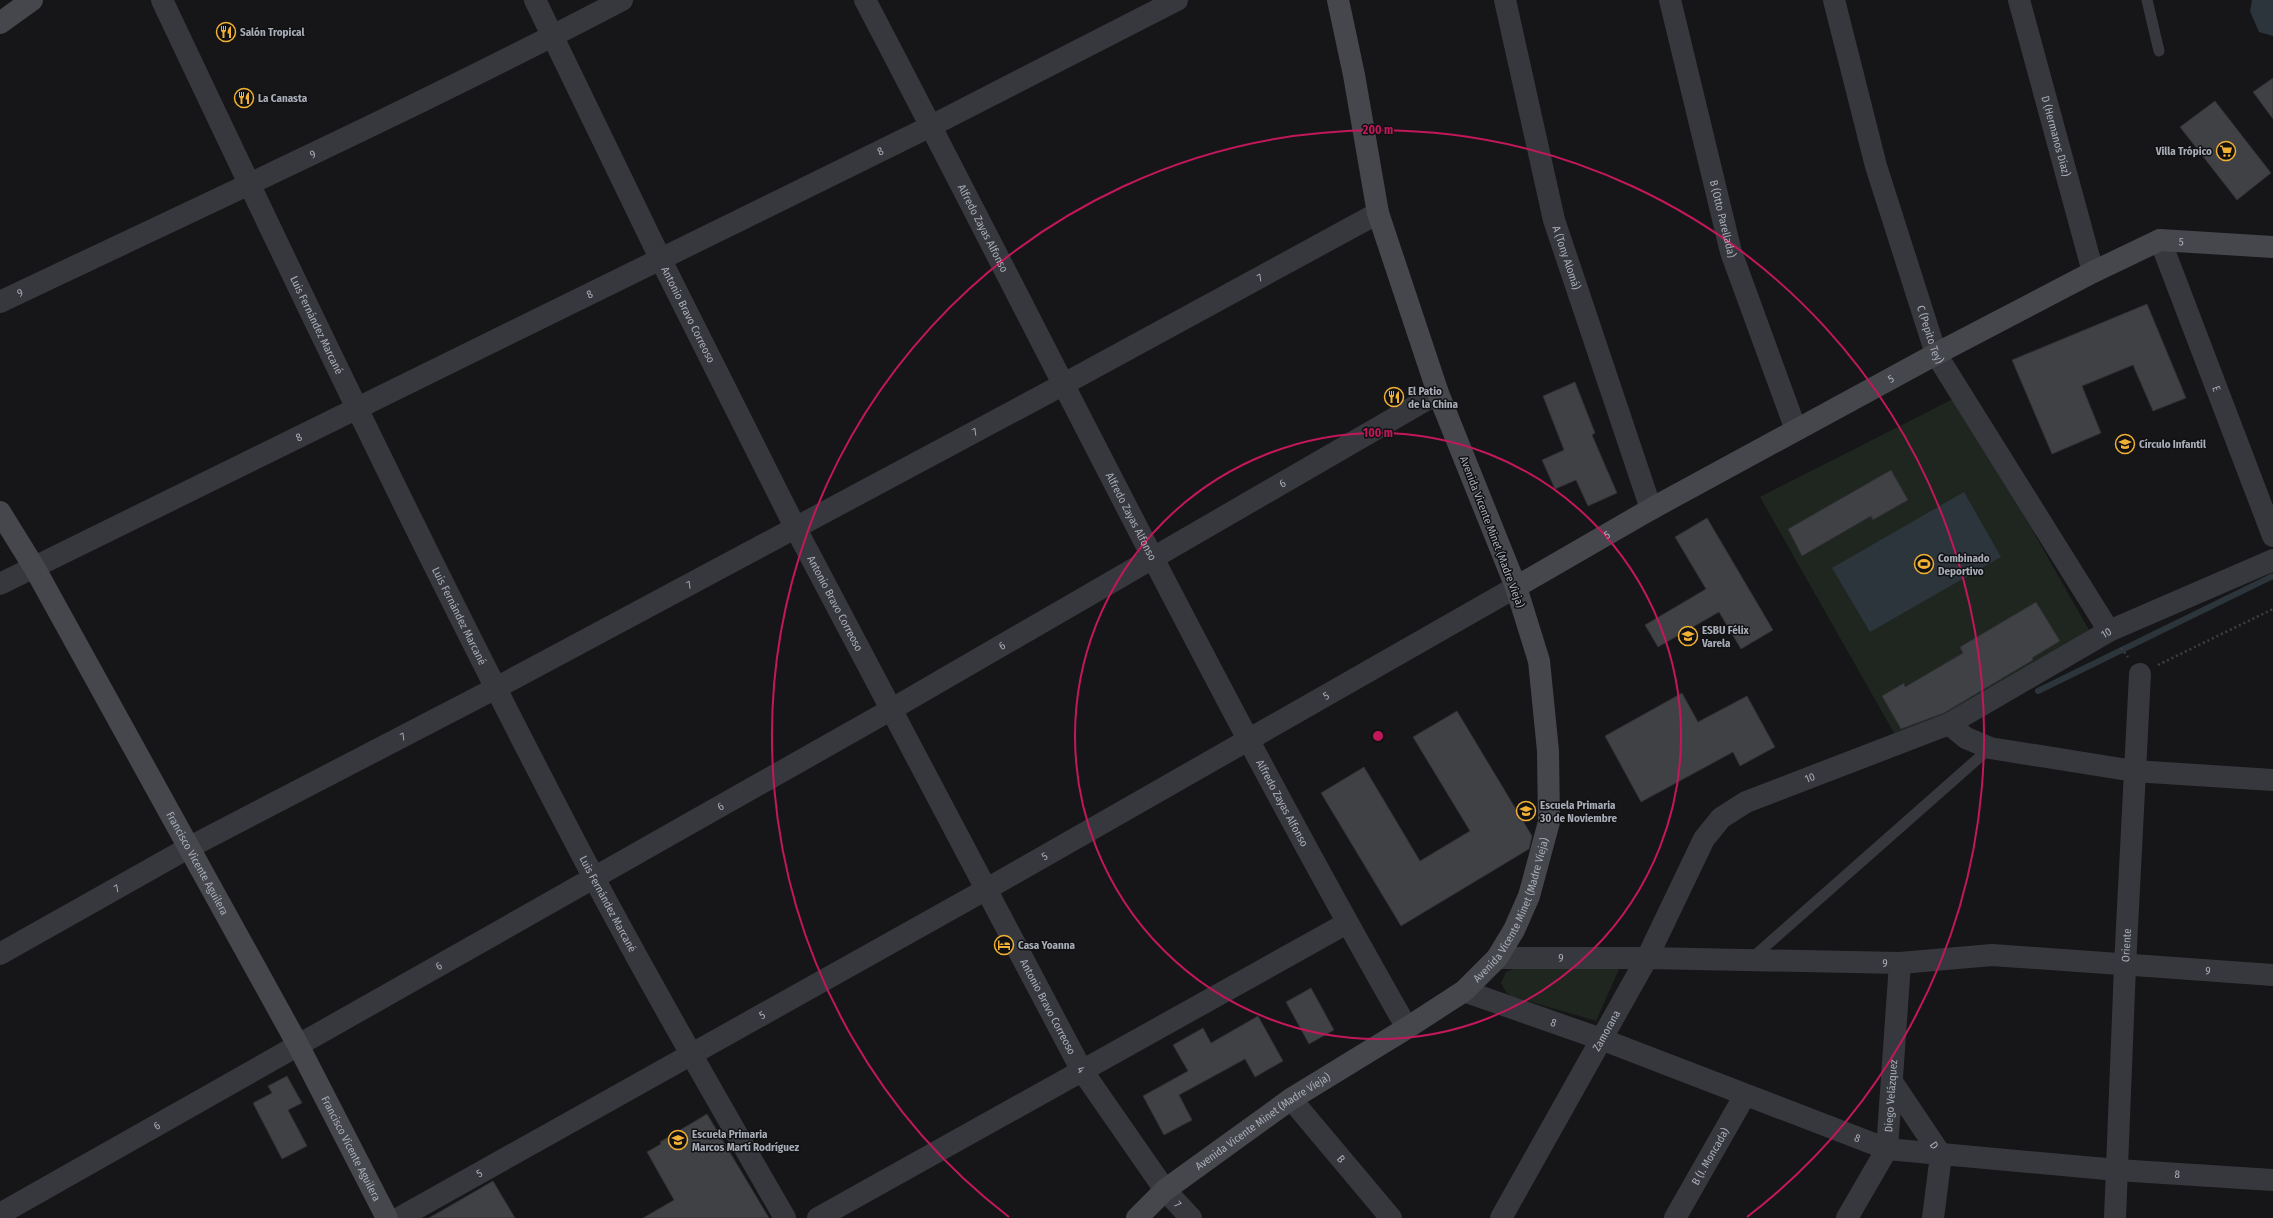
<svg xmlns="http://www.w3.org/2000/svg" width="2273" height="1218" font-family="'Fira Sans Condensed',sans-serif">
<rect width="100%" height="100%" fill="#161618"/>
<path fill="#1e261f" d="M1957 397 2089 630 1946 717 1898 740 1760 497Z
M1525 964 1620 967 1596 1021 1511 996 1506 992 1501 983 1506 972Z"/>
<path fill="#2c353c" d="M2252 0H2273V36L2259 32 2250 11Z
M1964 492 2001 557 1870 632 1832 568Z"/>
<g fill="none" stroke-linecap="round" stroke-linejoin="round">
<path stroke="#2c353c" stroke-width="6" d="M2038 691 2273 576"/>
</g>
<path fill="#404145" stroke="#303034" d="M2273 78V119L2253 92Z
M2215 101 2271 173 2237 200 2180 127Z
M2147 304 2186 398 2153 411 2133 365 2082 386 2101 433 2052 454 2012 360Z
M1575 382 1595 433 1592 435 1617 493 1588 506 1576 480 1555 489 1542 460 1564 450 1543 396Z
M1891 470 1908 500 1873 520 1871 516 1802 556 1788 529Z
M1707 518 1773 630 1741 649 1719 612 1658 647 1645 625 1706 589 1675 537Z
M2036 602 2060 641 2032 658 2033 660 1944 713 1901 729 1882 696 1904 683 1905 687 1963 653 1960 647Z
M1682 693 1698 722 1747 696 1775 747 1740 766 1733 752 1641 802 1605 736Z
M1457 711 1532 836 1529 849 1401 926 1321 793 1364 767 1420 861 1470 831 1413 737Z
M1311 988 1334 1030 1309 1044 1286 1002Z
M1258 1016 1283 1061 1255 1077 1245 1059 1179 1095 1192 1120 1164 1135 1143 1096 1188 1071 1173 1045 1203 1028 1211 1043Z
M287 1076 302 1103 288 1110 307 1146 282 1159 253 1103 272 1093 268 1086Z
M707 1114 769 1218H643L674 1200 647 1152 661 1144 660 1142Z
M493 1181 515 1218H429Z"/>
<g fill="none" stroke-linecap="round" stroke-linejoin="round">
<path stroke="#3d3f44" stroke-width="2.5" stroke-dasharray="2 3" stroke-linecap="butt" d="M2121 648 2128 657
M2158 665 2273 609"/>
<path stroke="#37383d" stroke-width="11" d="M2147 0 2159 51
M1752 958 1990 748"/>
<g stroke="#37383d" stroke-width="22">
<path id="s1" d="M162 0C301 294 441 588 593 876 654 991 720 1105 785 1218"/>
<path id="s2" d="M535 0 661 260 795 527 1081 1069 1165 1190 1191 1218"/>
<path id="s3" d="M865 0C1045 343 1215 692 1407 1028"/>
<path id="s4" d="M1505 0 1554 220 1651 509"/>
<path id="s5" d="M1670 0 1731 252 1796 430"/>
<path id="s6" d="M1834 0 1876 166 1936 354 2109 631"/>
<path id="s7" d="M2019 0 2093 272"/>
<path id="s8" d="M2160 240 2273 536"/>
<path id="s9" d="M0 302C208 203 418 107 622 0"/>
<path id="s10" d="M0 584 931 126 1177 0"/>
<path d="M1949 724 1966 738 1990 748 2134 771 2273 780"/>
<path id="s11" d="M0 954 188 848 496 688 1064 384 1378 213"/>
<path id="s12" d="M1497 958H1647L1900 963 1992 955 2273 975"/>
<path id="s13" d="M1464 991 1601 1039 1887 1149 2117 1170 2273 1180"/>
<path id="s14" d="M1892 1082 1941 1155 1933 1218"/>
<path id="s15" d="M1291 1099 1391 1218"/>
<path id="s16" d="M0 1214 892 709 1438 393"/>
<path id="s17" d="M399 1218 985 890 1516 587"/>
<path d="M818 1218 1347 923"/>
<path id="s18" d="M1501 1218 1647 958 1704 839 1721 818 1746 802 1949 724 2109 631 2273 560"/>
<path id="s19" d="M1675 1218 1745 1095"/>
<path id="s20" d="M1847 1218 1887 1149 1900 963"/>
<path id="s21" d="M2115 1218 2125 966 2140 674"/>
</g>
<g stroke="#45474d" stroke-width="22">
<path d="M0 23 32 0"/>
<path id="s22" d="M0 512 34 567 298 1045 387 1218"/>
<path id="s23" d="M1516 587 1651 509 1936 354 2093 272 2160 240 2273 247"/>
<path id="s24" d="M1137 1218 1165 1190 1291 1099 1407 1028 1464 991 1497 958 1514 930 1529 896 1549 822 1548 751 1539 661 1516 587 1438 393 1378 213 1354 75 1338 0"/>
</g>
</g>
<g fill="none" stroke="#c2185b" stroke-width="2">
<circle cx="1378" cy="736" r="303"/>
<path d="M1009 1217A606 606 0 1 1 1747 1217"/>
</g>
<defs>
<g id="restaurant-ring" transform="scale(1)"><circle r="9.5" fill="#111113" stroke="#f2b134" stroke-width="1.5"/><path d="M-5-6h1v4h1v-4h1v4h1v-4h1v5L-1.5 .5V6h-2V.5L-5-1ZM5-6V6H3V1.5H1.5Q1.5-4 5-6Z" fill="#f2b134"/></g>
<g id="supermarket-ring" transform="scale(1)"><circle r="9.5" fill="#111113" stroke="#f2b134" stroke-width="1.5"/><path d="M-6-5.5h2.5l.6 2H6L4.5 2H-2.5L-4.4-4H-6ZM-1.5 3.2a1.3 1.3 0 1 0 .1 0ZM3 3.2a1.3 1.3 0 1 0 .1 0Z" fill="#f2b134"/></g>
<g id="school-ring" transform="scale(1)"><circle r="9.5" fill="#111113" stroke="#f2b134" stroke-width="1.5"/><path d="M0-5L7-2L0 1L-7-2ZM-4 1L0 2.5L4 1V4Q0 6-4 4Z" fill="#f2b134"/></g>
<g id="stadium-ring" transform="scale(1)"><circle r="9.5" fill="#111113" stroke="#f2b134" stroke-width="1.5"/><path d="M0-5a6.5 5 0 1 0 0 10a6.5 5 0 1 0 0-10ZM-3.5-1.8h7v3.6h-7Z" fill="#f2b134"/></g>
<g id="hotel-ring" transform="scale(1)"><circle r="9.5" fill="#111113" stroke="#f2b134" stroke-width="1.5"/><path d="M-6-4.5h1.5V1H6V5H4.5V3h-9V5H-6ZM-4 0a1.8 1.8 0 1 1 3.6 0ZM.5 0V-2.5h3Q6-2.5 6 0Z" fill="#f2b134"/></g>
</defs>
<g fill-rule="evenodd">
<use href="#restaurant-ring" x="226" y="32"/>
<use href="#restaurant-ring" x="244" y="98"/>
<use href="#supermarket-ring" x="2226" y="151"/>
<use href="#restaurant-ring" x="1394" y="397"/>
<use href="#school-ring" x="2125" y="444"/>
<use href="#stadium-ring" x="1924" y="564"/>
<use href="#school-ring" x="1688" y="636"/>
<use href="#school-ring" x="1526" y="811"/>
<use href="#hotel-ring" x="1004" y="945"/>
<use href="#school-ring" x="678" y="1140"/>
</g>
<g text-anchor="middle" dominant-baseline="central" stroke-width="3" stroke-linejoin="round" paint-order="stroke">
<g font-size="11" font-weight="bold" fill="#a8adb8" stroke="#111113" text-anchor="start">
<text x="240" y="32">Salón Tropical</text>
<text x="258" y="98">La Canasta</text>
<text x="2212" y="151" text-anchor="end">Villa Trópico</text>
<text x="1408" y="391">El Patio<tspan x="1408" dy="13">de la China</tspan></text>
<text x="2139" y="444">Círculo Infantil</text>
<text x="1938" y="558">Combinado<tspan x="1938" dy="13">Deportivo</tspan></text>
<text x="1702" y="630">ESBU Félix<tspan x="1702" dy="13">Varela</tspan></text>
<text x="1540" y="805">Escuela Primaria<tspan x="1540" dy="13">30 de Noviembre</tspan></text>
<text x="1018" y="945">Casa Yoanna</text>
<text x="692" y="1134">Escuela Primaria<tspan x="692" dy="13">Marcos Martí Rodríguez</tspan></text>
</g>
<g font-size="11" fill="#a8adb8" stroke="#111113">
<text stroke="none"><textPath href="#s7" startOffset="141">D (Hermanos Díaz)</textPath></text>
<text stroke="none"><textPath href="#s10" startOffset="981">8</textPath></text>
<text stroke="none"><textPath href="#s9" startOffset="346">9</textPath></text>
<text stroke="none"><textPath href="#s5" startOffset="225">B (Otto Parellada)</textPath></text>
<text stroke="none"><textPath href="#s3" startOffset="257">Alfredo Zayas Alfonso</textPath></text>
<text stroke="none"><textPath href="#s23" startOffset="753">5</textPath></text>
<text stroke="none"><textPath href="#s4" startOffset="265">A (Tony Alomá)</textPath></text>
<text stroke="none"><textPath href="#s11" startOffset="1430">7</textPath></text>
<text stroke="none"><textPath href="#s9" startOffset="22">9</textPath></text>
<text stroke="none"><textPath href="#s10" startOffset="657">8</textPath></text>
<text stroke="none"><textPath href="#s2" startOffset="350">Antonio Bravo Correoso</textPath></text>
<text stroke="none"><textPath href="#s1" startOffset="360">Luis Fernández Marcané</textPath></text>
<text stroke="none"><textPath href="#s6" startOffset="348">C (Pepito Tey)</textPath></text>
<text stroke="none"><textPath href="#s23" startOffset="429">5</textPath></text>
<text stroke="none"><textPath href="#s8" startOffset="159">E</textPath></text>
<text stroke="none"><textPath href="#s11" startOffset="1106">7</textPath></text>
<text stroke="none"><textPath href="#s10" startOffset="333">8</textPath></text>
<text stroke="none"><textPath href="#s16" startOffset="1476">6</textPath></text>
<text stroke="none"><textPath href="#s3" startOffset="581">Alfredo Zayas Alfonso</textPath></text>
<text transform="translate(1492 532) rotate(69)">Avenida Vicente Minet (Madre Vieja)</text>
<text stroke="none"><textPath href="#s23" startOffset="105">5</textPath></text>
<text stroke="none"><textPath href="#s11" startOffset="782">7</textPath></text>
<text stroke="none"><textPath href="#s2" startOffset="674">Antonio Bravo Correoso</textPath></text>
<text stroke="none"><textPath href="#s1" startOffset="684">Luis Fernández Marcané</textPath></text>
<text stroke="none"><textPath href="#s18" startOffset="886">10</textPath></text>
<text stroke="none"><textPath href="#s16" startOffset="1152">6</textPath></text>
<text stroke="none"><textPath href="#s17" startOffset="1064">5</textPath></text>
<text stroke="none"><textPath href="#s11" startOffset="458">7</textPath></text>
<text stroke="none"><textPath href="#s18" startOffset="555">10</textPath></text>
<text stroke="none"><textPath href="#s3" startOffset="905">Alfredo Zayas Alfonso</textPath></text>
<text stroke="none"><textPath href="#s16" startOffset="828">6</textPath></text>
<text stroke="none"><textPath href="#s17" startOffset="740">5</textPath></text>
<text stroke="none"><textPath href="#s22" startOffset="403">Francisco Vicente Aguilera</textPath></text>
<text stroke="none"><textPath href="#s11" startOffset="134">7</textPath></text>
<text stroke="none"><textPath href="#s1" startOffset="1008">Luis Fernández Marcané</textPath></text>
<text stroke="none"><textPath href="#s24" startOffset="495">Avenida Vicente Minet (Madre Vieja)</textPath></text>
<text stroke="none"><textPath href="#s21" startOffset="273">Oriente</textPath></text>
<text stroke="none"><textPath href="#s12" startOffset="64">9</textPath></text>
<text stroke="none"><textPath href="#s12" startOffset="388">9</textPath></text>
<text stroke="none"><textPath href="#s16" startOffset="504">6</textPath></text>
<text stroke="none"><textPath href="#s12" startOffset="712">9</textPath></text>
<text stroke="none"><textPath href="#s2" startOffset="1130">Antonio Bravo Correoso</textPath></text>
<text stroke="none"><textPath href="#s17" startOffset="416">5</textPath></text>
<text stroke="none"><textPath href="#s13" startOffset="95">8</textPath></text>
<text stroke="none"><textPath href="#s18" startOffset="215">Zamorana</textPath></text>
<text stroke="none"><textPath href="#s2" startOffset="1201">4</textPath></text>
<text stroke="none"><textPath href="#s20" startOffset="133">Diego Velázquez</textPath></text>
<text stroke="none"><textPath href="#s24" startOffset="159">Avenida Vicente Minet (Madre Vieja)</textPath></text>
<text stroke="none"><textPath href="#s16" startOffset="180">6</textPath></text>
<text stroke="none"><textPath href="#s13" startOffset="420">8</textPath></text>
<text stroke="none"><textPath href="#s14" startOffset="76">D</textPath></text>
<text stroke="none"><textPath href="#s22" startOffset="727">Francisco Vicente Aguilera</textPath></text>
<text stroke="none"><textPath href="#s19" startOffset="71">B (I. Moncada)</textPath></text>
<text stroke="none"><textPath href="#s15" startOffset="78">B</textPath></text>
<text stroke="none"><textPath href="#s17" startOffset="92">5</textPath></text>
<text stroke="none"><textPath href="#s13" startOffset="743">8</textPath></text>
<text stroke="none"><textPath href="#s2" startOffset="1367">7</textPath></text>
</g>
</g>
<circle cx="1378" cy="736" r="6" fill="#c2185b" stroke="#111113" stroke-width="2"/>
<g font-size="12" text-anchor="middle" font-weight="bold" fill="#c2185b" stroke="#111113" stroke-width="3" stroke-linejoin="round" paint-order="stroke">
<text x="1378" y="134">200 m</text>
<text x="1378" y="437">100 m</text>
</g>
</svg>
